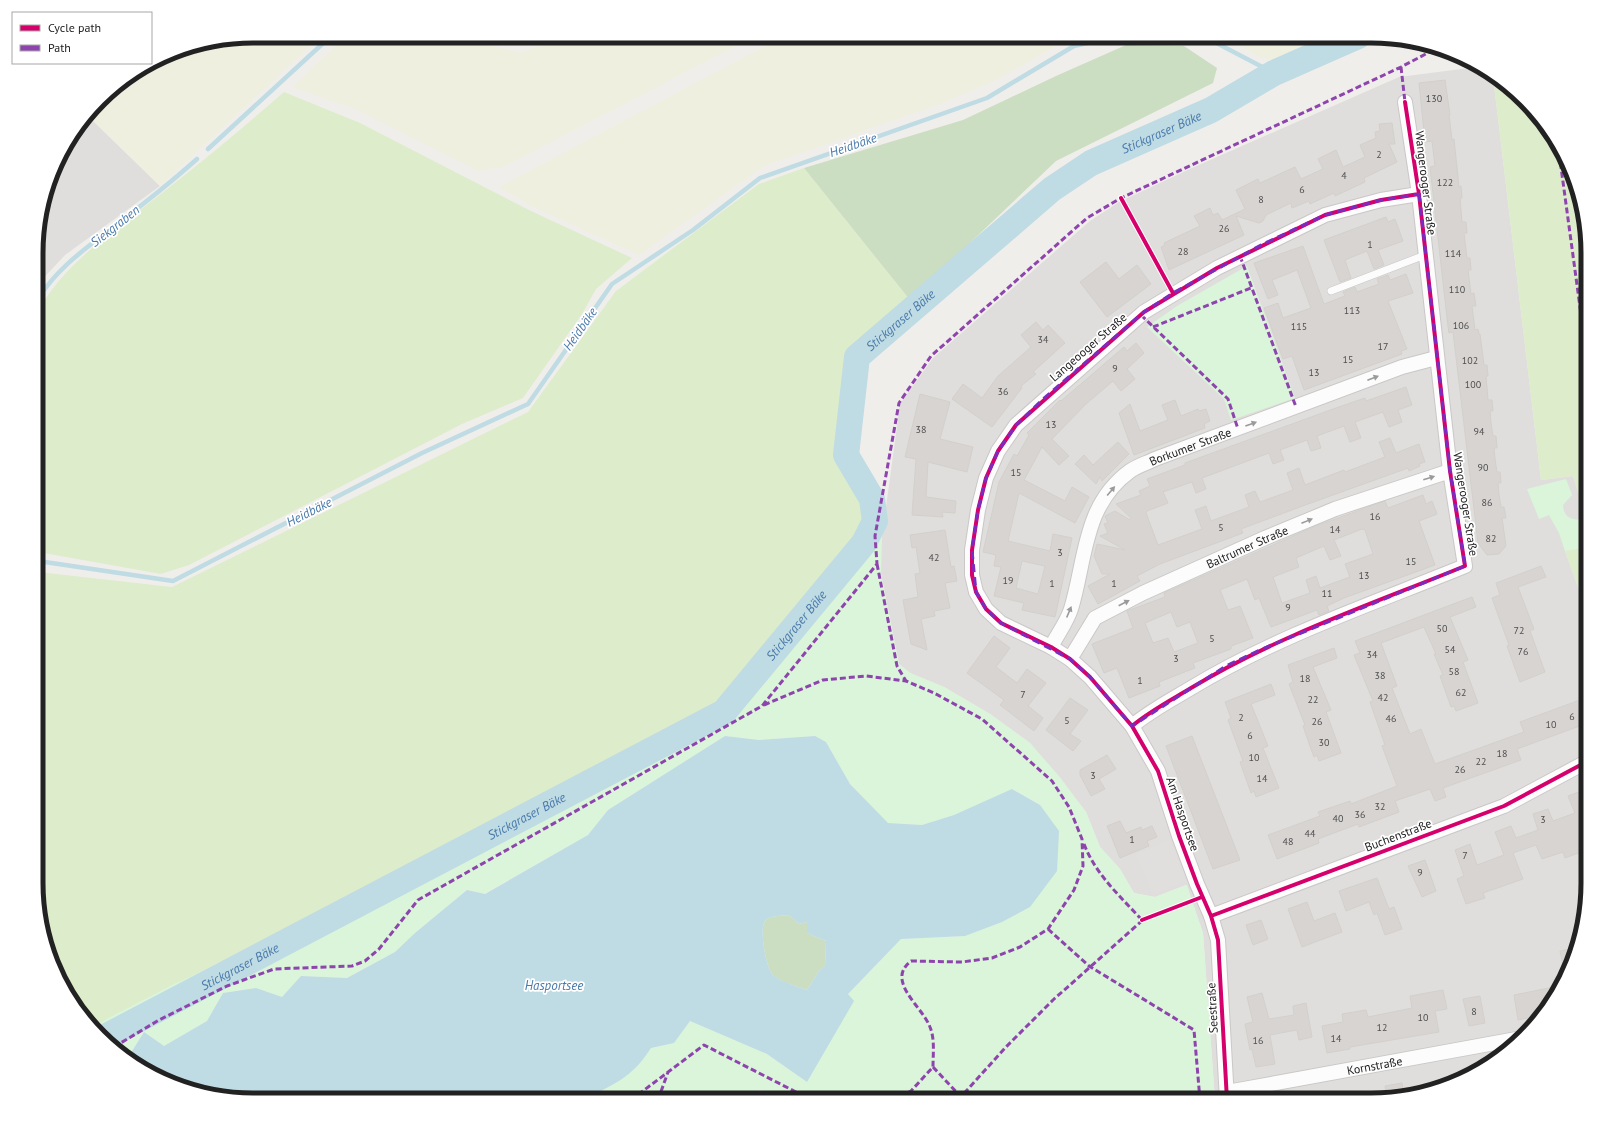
<svg xmlns="http://www.w3.org/2000/svg" width="1624" height="1136" font-family="'PT Sans',sans-serif">
<rect width="100%" height="100%" fill="#f0eeeb"/>
<path fill="#dfdedc" d="M1477 67 1493 76 1541 480 1573 476 1585 514 1588 516V547L1565 551 1588 614V897L1576 953 1543 1015 1514 1046 1467 1078 1427 1093 1371 1100H1215L1203 933 1186 885 1155 897 1134 893 1120 869 1100 847 1086 812 1030 743 990 714 944 687 910 673 899 664 881 574V544L900 404 933 358 1090 221 1119 202 1192 168 1399 77Z
M89 117 160 186 65 255 38 284V225L58 157Z"/>
<path fill="#efefdf" d="M253 36H321L160 186 89 117 110 90 170 52Z
M346 36H454L522 53 537 46 549 36H755L503 167 478 171 358 110 292 87Z
M784 36H1074L994 81 945 102 764 166 639 255 531 206 499 187Z
M1222 36H1332L1279 61 1260 57Z"/>
<path fill="#ddeccb" d="M1493 76 1503 81 1534 110 1566 157 1588 239V516L1585 514 1573 476 1541 480Z
M284 92 360 123 531 211 632 258 596 289 582 314 523 398 462 424 189 565 161 574 38 552V312C63 262 124 224 167 189 207 158 246 125 284 92Z
M804 168 910 300 853 354 839 451 866 509 864 534 724 704 95 1026 65 991 38 911V572L172 587 528 412 616 291 759 184Z
M1588 547V614L1565 551Z"/>
<path fill="#cbdec1" d="M1126 45 1184 46 1217 68 1213 83 1056 161 910 300 804 168 963 120 1056 76Z
M789 915 799 924 807 922V933L826 941 825 966 819 971 807 990C797 986 780 982 773 975 766 968 759 929 765 921 770 915 782 916 789 915Z"/>
<path fill="#daf5da" d="M1247 266 1295 398 1231 420 1224 399 1147 327 1177 306Z
M1566 479 1572 495 1563 505C1564 521 1575 520 1588 519V547L1565 551 1559 533 1549 515 1539 519 1527 489Z
M882 535 881 574 899 664 910 673 944 687 990 714 1030 743 1059 776 1086 812 1100 847 1120 869 1134 893 1155 897 1187 885 1203 933 1215 1100H785L759 1089 756 1100H582C612 1085 632 1078 651 1048L674 1043 690 1021 767 1054 807 1082 853 1001 848 994 901 939 965 936 1002 922 1030 907 1040 805 1013 789 954 815 922 825 888 823 850 784 826 742 815 736 759 740 725 736 608 810 588 835 484 894 467 890 415 933 395 952 347 978 301 976 282 997 256 988 223 993 207 1021 164 1046 144 1032 129 1056 126 1058 121 1055 95 1025 176 983 508 839 731 718 859 559 872 536Z"/>
<path fill="#e0dfde" d="M1170 840 1187 880 1153 895 1136 855Z"/>
<path fill="#bfdbe3" fill-rule="evenodd" d="M725 736 759 740 815 736 826 742 850 784 888 823 922 825 954 815 1012 789 1040 805 1059 831 1057 871 1030 907 1002 922 965 936 901 939 848 994 854 1001 807 1082 767 1054 690 1021 674 1043 651 1048C632 1078 613 1085 582 1100H239L183 1088 126 1058 129 1056 144 1032 164 1046 207 1021 223 993 256 988 282 997 301 976 347 978 395 952 415 933 467 890 485 894 588 835 608 810ZM789 915 799 924 807 922V933L826 941 825 966 819 971 807 990C799 987 779 981 773 975 766 968 759 929 765 921 770 915 782 916 789 915Z"/>
<g fill="none" stroke-linecap="round" stroke-linejoin="round">
<path stroke="#bfdbe3" stroke-width="4.5" d="M499 36C510 39 525 45 535 36
M1203 36 1274 73
M208 149 331 36
M38 299C57 268 84 250 112 228 141 206 170 183 197 159
M38 561 173 581 422 453 528 404 612 284 693 230 760 178 987 98 1074 46 1119 36"/>
<path stroke="#bfdbe3" stroke-width="26" id="s1" d="M105 1037 724 712 864 543 875 521 872 499 846 455 857 357 1052 189 1091 163 1211 110 1274 73 1358 36"/>
</g>
<path fill="#d7d4d2" stroke="#d3d0cc" fill-rule="evenodd" d="M1445 80 1450 115H1449L1452 140 1454 139 1459 187 1461 186 1462 198H1460L1462 222H1466L1467 233H1464L1467 258H1470L1471 270H1468L1471 294 1474 293 1476 306H1472L1475 330 1478 329 1479 334H1480L1484 365H1487L1488 376H1486L1488 400H1492L1493 411H1490L1491 423 1493 436H1496L1497 448H1494L1495 459 1497 472H1500L1501 483H1498L1499 495 1501 507H1504L1506 518H1502L1506 546 1499 554 1487 555 1478 543 1453 332 1449 333 1447 318 1430 167 1435 166 1432 141 1425 142 1419 83Z
M1392 123 1395 144H1389L1397 162 1364 178 1365 182 1335 196 1334 193 1310 204 1309 201 1292 208 1291 203 1266 215 1263 221 1259 223 1236 216 1244 235 1169 270 1161 247 1165 245 1164 243 1200 226 1194 216 1210 208 1213 215 1218 213 1222 220 1245 209 1236 190 1258 179 1260 183 1295 167 1301 179 1323 169 1318 159 1336 150 1343 167 1365 157 1360 145 1376 138 1375 132 1380 131 1379 124Z
M1386 217 1388 222 1395 219 1403 241 1378 250 1384 265 1374 269 1367 251 1345 260 1351 278 1340 282 1324 240Z
M1303 246 1324 304 1345 296 1343 292 1355 287 1357 292 1379 284 1377 279 1388 275 1390 280 1406 274 1413 293 1388 301 1407 349 1401 351 1402 354 1304 390 1292 356 1283 359 1264 308 1278 303 1283 318 1311 308 1297 270 1272 280 1278 295 1268 299 1254 263Z
M1106 262 1119 279 1137 265 1151 284 1107 317 1080 282Z
M1036 322 1043 330 1048 325 1065 343 1033 372 1036 374 1021 386 1022 388 992 427 952 399 963 384 982 398 998 376 1031 347 1021 335Z
M1136 343 1144 353 1127 369 1135 379 1121 391 1113 381 1086 404 1052 439 1069 456 1059 465 1042 447 1024 480 1065 501 1072 487 1089 497 1075 523 1019 493 1008 541 1050 551 1053 534 1072 538 1055 617 1022 610 1024 603 994 596 1001 567 994 566 996 555 983 552 999 482 1014 454 1017 456 1029 435 1027 433 1060 400 1061 401 1124 347 1127 351ZM1022 561 1045 566 1038 594 1016 588Z
M1406 387 1412 405 1398 410 1402 422 1389 427 1383 412 1355 422 1361 438 1350 442 1344 426 1317 436 1321 448 1311 451 1307 440 1280 450 1284 460 1273 464 1269 453 1202 478 1206 489 1196 493 1192 482 1163 492 1168 503 1147 511 1146 513 1158 545 1202 529 1195 510 1206 506 1211 521 1249 507 1245 495 1255 491 1260 502 1293 490 1287 473 1299 468 1305 485 1344 470 1345 472 1385 457 1379 442 1390 438 1396 453 1419 444 1425 462 1419 464 1420 466 1409 471 1408 468 1308 504 1241 529 1243 533 1160 564 1137 576 1140 581 1098 604 1088 586 1110 574H1102L1094 556 1097 544 1125 550 1100 536 1108 533 1104 524 1108 523 1105 516 1115 511 1130 520 1131 518 1116 504 1141 495 1139 491 1150 486 1147 479 1185 465V463L1333 409 1365 398 1366 401Z
M920 394 950 402 940 439 973 447 967 472 928 462 926 497 956 501 955 513 942 512 943 517 912 515 916 459 905 457Z
M1175 400 1181 416 1198 409 1199 411 1206 409 1210 421 1204 424 1205 428 1134 455 1119 413 1130 404 1140 431 1168 420 1162 405Z
M1118 442 1129 454 1102 481 1100 477 1096 484 1075 464 1084 455 1093 465Z
M1423 495 1426 504 1432 501 1437 514 1419 521 1435 565 1344 598 1327 606 1329 611 1319 615 1317 610 1271 627 1259 598 1255 600 1247 579 1220 590 1228 610 1240 606 1253 638 1231 646V649L1193 663 1195 668 1159 682 1160 686 1129 698 1117 668 1104 673 1092 644 1133 628 1127 611 1165 597 1164 593 1316 526 1385 501 1388 508ZM1362 529 1365 530 1373 554 1345 564 1350 577 1320 588 1316 576 1306 580 1310 593 1282 603 1273 577 1299 567 1296 558 1324 546 1330 560 1341 556 1334 540ZM1171 612 1177 627 1190 622 1198 643 1174 652 1168 638 1153 643 1145 623Z
M945 530 951 567 954 566 957 581 945 583 950 608 934 611 935 616 921 619 927 650 911 644 903 600 918 597 915 574 920 573 916 547 912 548 910 535Z
M1541 566 1546 577 1518 587 1534 629 1530 631 1545 672 1520 682 1507 646 1509 645 1492 598 1500 595 1496 583Z
M1472 597 1476 607 1450 617 1468 660 1463 662 1478 703 1456 711 1454 706 1451 707 1440 676 1443 675 1434 654H1436L1424 627 1381 643 1397 686 1392 688 1410 734 1421 729 1435 764 1524 732 1520 722 1588 697V723L1517 749 1521 760 1443 788 1446 797 1435 801 1430 789 1395 801 1399 812 1359 827 1358 824 1318 839 1319 843 1277 859 1268 835 1320 816 1318 812 1350 801 1351 804 1397 786 1382 746 1385 745 1370 702 1373 701 1354 655 1360 653 1355 641Z
M994 636 1010 648 996 667 1017 683 1027 669 1046 683 1028 706 1043 718 1034 731 1000 705 1004 700 967 673Z
M1334 648 1337 658 1313 667 1331 710 1326 712 1341 753 1319 761 1317 755 1314 757 1310 746 1303 726 1305 725 1289 684 1293 682 1288 665Z
M1271 684 1275 695 1251 704 1268 746 1263 748 1279 788 1256 797 1254 791 1251 793 1240 762 1243 761 1228 720 1231 718 1225 702Z
M1070 698 1088 710 1070 734 1081 741 1073 751 1046 730Z
M1192 736 1240 860 1213 869 1166 746Z
M1107 755 1116 769 1099 779 1105 789 1091 796 1080 775V770Z
M1584 790 1588 800V846L1583 848 1584 851 1565 858 1563 852 1542 859 1536 845 1513 853 1523 879 1483 893 1485 898 1466 904 1457 879 1464 876 1455 850 1470 844 1477 865 1504 855 1495 832 1511 826 1516 838 1538 830 1533 814 1548 809 1553 821 1575 813 1568 796Z
M1120 821 1126 833 1141 827 1142 830 1152 826 1157 837 1147 841 1149 846 1120 858 1107 826Z
M1425 860 1436 891 1422 897 1408 866Z
M1377 878 1389 909 1394 907 1402 929 1385 935 1377 913 1374 915 1369 902 1346 911 1339 891Z
M1307 902 1314 921 1335 913 1342 932 1302 947 1288 909Z
M1261 920 1268 939 1253 945 1246 925Z
M1577 948 1576 953 1565 975 1560 951Z
M1559 986 1543 1015 1518 1020 1514 995Z
M1443 990 1447 1009 1435 1011 1439 1032 1350 1047V1049L1327 1053 1322 1026 1343 1022 1342 1014 1366 1010 1368 1017 1412 1008 1410 996Z
M1262 993 1269 1019 1294 1015 1293 1006 1306 1003 1312 1037 1299 1040 1297 1030 1270 1035 1275 1064 1256 1067 1252 1049 1250 1050 1245 1024 1253 1022 1247 997Z
M1480 996 1485 1023 1469 1026 1463 999Z
M1402 1083 1404 1096 1387 1098 1385 1086Z"/>
<g fill="none" stroke-linecap="round" stroke-linejoin="round">
<g stroke="#c9c8c7" stroke-width="8">
<path id="lane" d="M1331 291 1425 255"/>
</g>
<g stroke="#c9c8c7" stroke-width="16">
<g id="street">
<path id="s2" d="M1051 647C1057 635 1067 622 1071 609 1086 560 1083 505 1130 471 1137 466 1147 463 1155 459L1402 367 1436 358"/>
<path id="s3" d="M1070 659 1095 618 1143 593 1265 538 1335 509 1450 471"/>
<path d="M1132 726C1150 711 1171 700 1191 688 1277 636 1372 604 1465 566L1450 471 1419 194 1405 102"/>
<path d="M1211 916 1504 806 1588 761"/>
<path id="s4" d="M1227 1092 1522 1038"/>
<path d="M1227 1100 1218 940 1211 916 1197 884 1179 836 1158 771 1132 726 1090 677 1070 659 1051 647 1001 623 986 609 976 592 972 575V550L978 510 986 478 998 451 1016 425 1144 312 1217 268 1325 215 1381 200 1419 194"/>
</g>
</g>
<use href="#lane" stroke="#fdfcfc" stroke-width="7"/>
<use href="#street" stroke="#fdfcfc" stroke-width="14"/>
<path stroke="#8e44ad" stroke-width="3" stroke-dasharray="6 3" stroke-linecap="butt" d="M1401 67 1405 102
M1558 145 1588 366
M1240 256 1296 407
M1141 315 1228 399 1238 429
M1153 327 1251 288
M877 564 897 666 906 681
M764 705 823 680 866 676 906 681 934 693 982 719 1052 781 1069 807 1082 839 1083 866 1074 890 1048 929 1020 947 992 958 962 962 911 961C885 981 922 1006 930 1027 935 1039 933 1054 933 1067L911 1091 891 1100
M1084 844C1096 875 1120 896 1142 920
M1048 929 1089 966 1194 1030 1200 1100
M114 1047 159 1020 227 986 274 969 352 966 365 961 379 949 418 900 762 706 877 564 875 536 899 403 931 356 1087 218 1121 198 1401 67 1439 47
M933 1067 961 1097
M639 1094 658 1099
M631 1100 704 1045 796 1092 815 1100
M658 1100 668 1072
M958 1100 1006 1047 1053 1000 1144 919"/>
<g stroke="#fff" stroke-width="6">
<path id="cycleway" d="M1121 198 1173 293
M1132 726C1150 711 1171 700 1191 688 1277 636 1372 604 1465 566L1450 471 1419 194 1405 102
M1211 916 1504 806 1588 761
M1142 920 1202 897
M1227 1100 1218 940 1211 916 1197 884 1179 836 1158 771 1132 726 1090 677 1070 659 1051 647 1001 623 986 609 976 592 972 575V550L978 510 986 478 998 451 1016 425 1144 312 1217 268 1325 215 1381 200 1419 194"/>
</g>
<use href="#cycleway" stroke="#d6006c" stroke-width="4"/>
</g>
<defs><path id="oneway-solid" d="M-6-.8H1V-3.2L6.5 0L1 3.2V.8H-6Z"/></defs>
<g fill="#9a9a9a">
<use href="#oneway-solid" transform="translate(1373 378) rotate(-21)"/>
<use href="#oneway-solid" transform="translate(1251 424) rotate(-20)"/>
<use href="#oneway-solid" transform="translate(1429 478) rotate(-18)"/>
<use href="#oneway-solid" transform="translate(1111 491) rotate(-50)"/>
<use href="#oneway-solid" transform="translate(1307 521) rotate(-22)"/>
<use href="#oneway-solid" transform="translate(1124 603) rotate(-27)"/>
<use href="#oneway-solid" transform="translate(1069 612) rotate(-67)"/>
</g>
<path fill="none" stroke="#7b2cbf" stroke-width="3" stroke-dasharray="8 5" stroke-linejoin="round" d="M1419 194 1450 471 1465 566 1262 649 1226 666 1132 726 1090 677 1070 659 1001 623 986 609 976 592 972 550 978 510 986 478 998 451 1016 425 1043 399 1144 312 1173 293 1263 244 1325 215 1381 200Z"/>
<g text-anchor="middle" dominant-baseline="central" stroke-width="3.5" stroke-linejoin="round" paint-order="stroke">
<g font-size="10" fill="#4f4e4e">
<text x="1434" y="98">130</text>
<text x="1379" y="154">2</text>
<text x="1344" y="175">4</text>
<text x="1445" y="182">122</text>
<text x="1302" y="189">6</text>
<text x="1261" y="199">8</text>
<text x="1224" y="228">26</text>
<text x="1370" y="244">1</text>
<text x="1183" y="251">28</text>
<text x="1453" y="253">114</text>
<text x="1457" y="289">110</text>
<text x="1352" y="310">113</text>
<text x="1461" y="325">106</text>
<text x="1299" y="326">115</text>
<text x="1043" y="339">34</text>
<text x="1383" y="346">17</text>
<text x="1348" y="359">15</text>
<text x="1470" y="360">102</text>
<text x="1115" y="368">9</text>
<text x="1314" y="372">13</text>
<text x="1473" y="384">100</text>
<text x="1003" y="391">36</text>
<text x="1051" y="424">13</text>
<text x="921" y="429">38</text>
<text x="1479" y="431">94</text>
<text x="1483" y="467">90</text>
<text x="1016" y="472">15</text>
<text x="1487" y="502">86</text>
<text x="1375" y="516">16</text>
<text x="1221" y="527">5</text>
<text x="1335" y="529">14</text>
<text x="1491" y="538">82</text>
<text x="1060" y="552">3</text>
<text x="934" y="557">42</text>
<text x="1411" y="561">15</text>
<text x="1364" y="575">13</text>
<text x="1008" y="580">19</text>
<text x="1052" y="583">1</text>
<text x="1114" y="583">1</text>
<text x="1327" y="593">11</text>
<text x="1288" y="607">9</text>
<text x="1442" y="628">50</text>
<text x="1519" y="630">72</text>
<text x="1212" y="638">5</text>
<text x="1450" y="649">54</text>
<text x="1523" y="651">76</text>
<text x="1372" y="654">34</text>
<text x="1176" y="658">3</text>
<text x="1454" y="671">58</text>
<text x="1380" y="675">38</text>
<text x="1305" y="678">18</text>
<text x="1140" y="680">1</text>
<text x="1461" y="692">62</text>
<text x="1023" y="694">7</text>
<text x="1383" y="697">42</text>
<text x="1313" y="699">22</text>
<text x="1572" y="716">6</text>
<text x="1241" y="717">2</text>
<text x="1391" y="718">46</text>
<text x="1067" y="720">5</text>
<text x="1317" y="721">26</text>
<text x="1551" y="724">10</text>
<text x="1250" y="735">6</text>
<text x="1324" y="742">30</text>
<text x="1502" y="753">18</text>
<text x="1254" y="757">10</text>
<text x="1481" y="761">22</text>
<text x="1460" y="769">26</text>
<text x="1093" y="775">3</text>
<text x="1262" y="778">14</text>
<text x="1380" y="806">32</text>
<text x="1360" y="814">36</text>
<text x="1338" y="818">40</text>
<text x="1543" y="819">3</text>
<text x="1310" y="833">44</text>
<text x="1132" y="839">1</text>
<text x="1288" y="841">48</text>
<text x="1465" y="855">7</text>
<text x="1420" y="872">9</text>
<text x="1474" y="1011">8</text>
<text x="1423" y="1017">10</text>
<text x="1382" y="1027">12</text>
<text x="1336" y="1038">14</text>
<text x="1258" y="1040">16</text>
</g>
<g font-size="12" fill="#222" stroke="#fff">
<text transform="translate(1426 183) rotate(83)">Wangerooger Straße</text>
<text transform="translate(1088 347) rotate(-41)">Langeooger Straße</text>
<text stroke="none"><textPath href="#s2" startOffset="262">Borkumer Straße</textPath></text>
<text transform="translate(1466 504) rotate(81)">Wangerooger Straße</text>
<text stroke="none"><textPath href="#s3" startOffset="216">Baltrumer Straße</textPath></text>
<text transform="translate(1183 814) rotate(71)">Am Hasportsee</text>
<text transform="translate(1398 835) rotate(-21)">Buchenstraße</text>
<text transform="translate(1212 1008) rotate(-93)">Seestraße</text>
<text stroke="none"><textPath href="#s4" startOffset="150">Kornstraße</textPath></text>
</g>
<g font-size="13" font-style="italic" fill="#4a7aab" stroke="#fff">
<text stroke="none"><textPath href="#s1" startOffset="1496">Stickgraser Bäke</textPath></text>
<text transform="translate(853 145) rotate(-19)">Heidbäke</text>
<text transform="translate(115 226) rotate(-38)">Siekgraben</text>
<text stroke="none"><textPath href="#s1" startOffset="1172">Stickgraser Bäke</textPath></text>
<text transform="translate(580 329) rotate(-55)">Heidbäke</text>
<text transform="translate(309 512) rotate(-27)">Heidbäke</text>
<text stroke="none"><textPath href="#s1" startOffset="812">Stickgraser Bäke</textPath></text>
<text stroke="none"><textPath href="#s1" startOffset="476">Stickgraser Bäke</textPath></text>
<text stroke="none"><textPath href="#s1" startOffset="152">Stickgraser Bäke</textPath></text>
<text x="554" y="985">Hasportsee</text>
</g>
</g>
<path d="M0 0H1624V1136H0ZM253 43H1371A210 210 0 0 1 1581 253V883A210 210 0 0 1 1371 1093H253A210 210 0 0 1 43 883V253A210 210 0 0 1 253 43Z" fill="#fff" fill-rule="evenodd"/>
<path fill="none" stroke="#222" stroke-width="5" d="M253 43H1371A210 210 0 0 1 1581 253V883A210 210 0 0 1 1371 1093H253A210 210 0 0 1 43 883V253A210 210 0 0 1 253 43Z"/>
<rect x="12" y="12" width="140" height="52" fill="#ffffff" stroke="#a7a7a7"/>
<rect x="20" y="25" width="20" height="6" fill="#d6006c" stroke="#a7a7a7"/>
<text x="48" y="32" font-size="12" fill="#222222">Cycle path</text>
<rect x="20" y="45" width="20" height="6" fill="#8e44ad" stroke="#a7a7a7"/>
<text x="48" y="52" font-size="12" fill="#222222">Path</text>
</svg>
